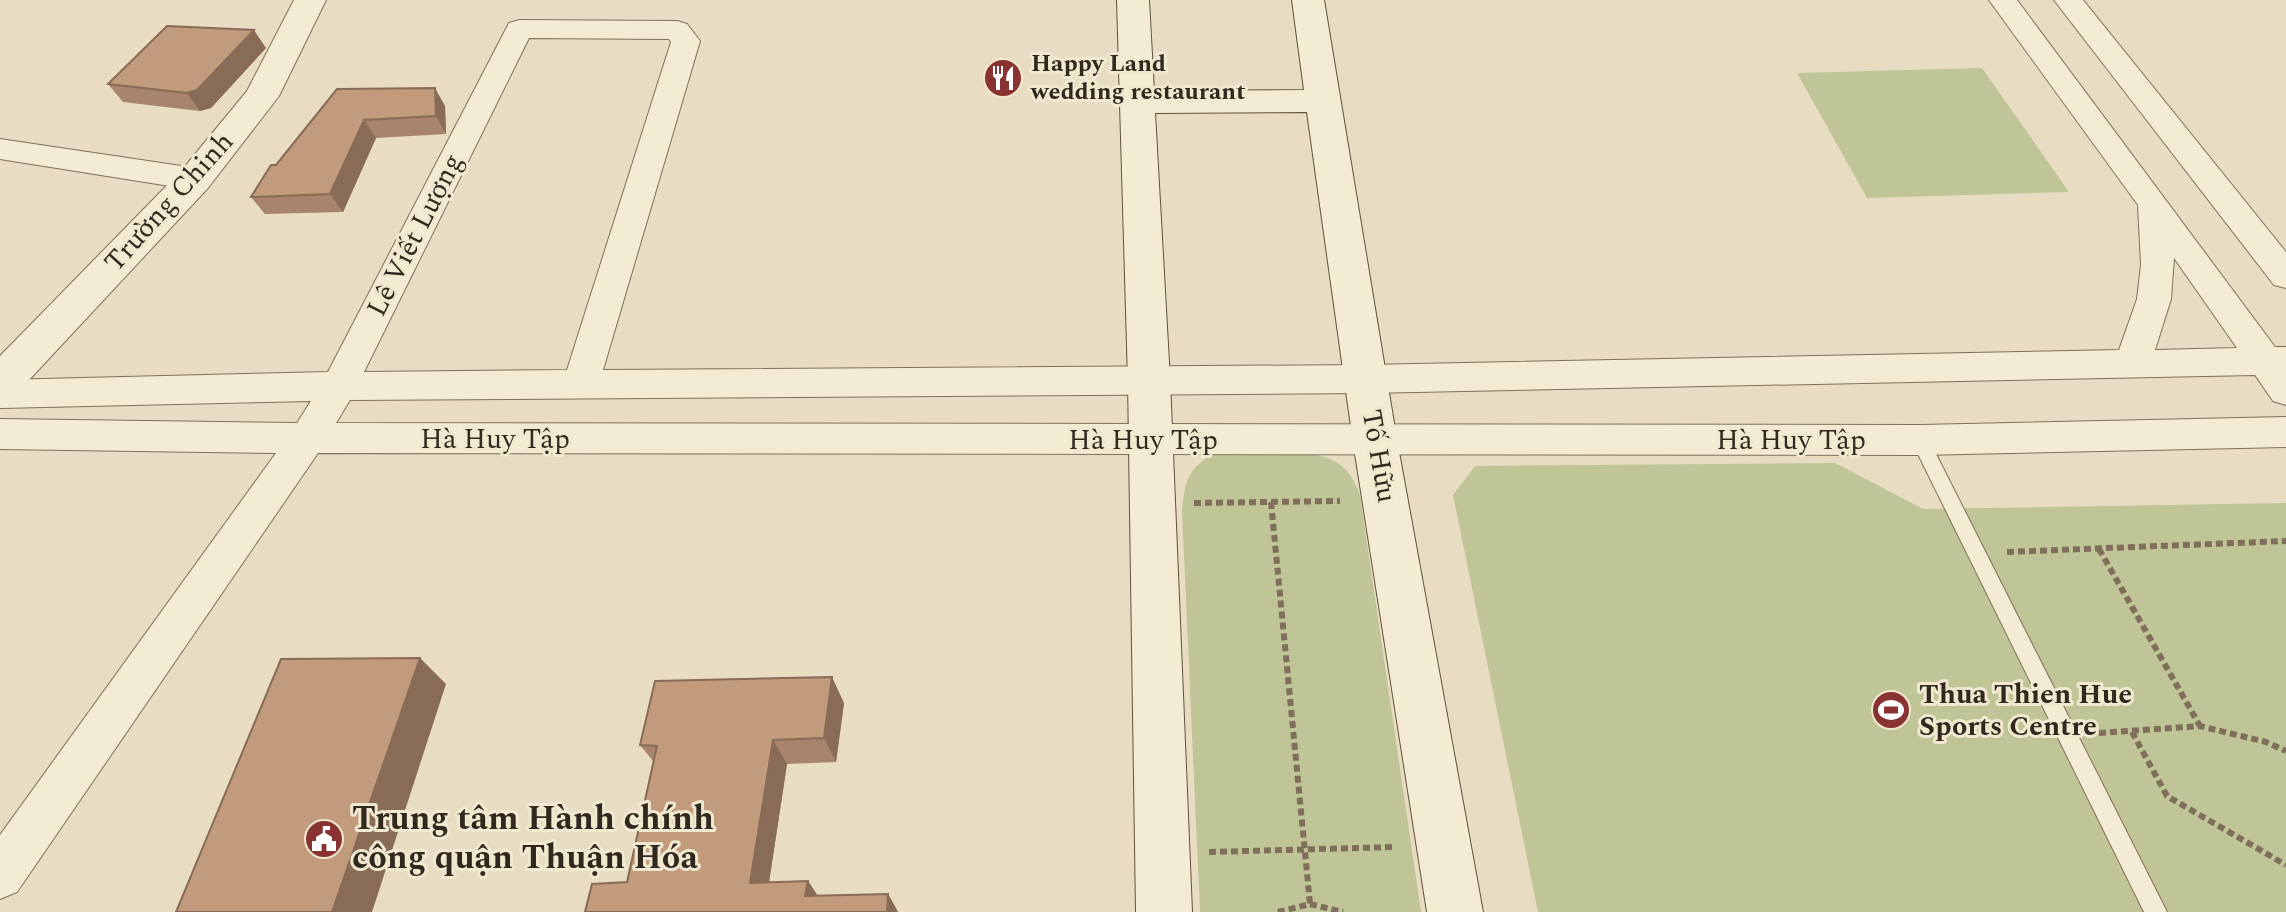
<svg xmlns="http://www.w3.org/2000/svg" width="2286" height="912" font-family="Spectral,serif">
<rect width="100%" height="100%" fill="#e8ddc2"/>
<path fill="#bfc597" d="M1982 68 2069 192 1867 198 1797 73Z
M1215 453C1247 453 1314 445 1339 464 1350 471 1355 483 1360 495L1421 912H1200L1182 510C1185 481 1188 468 1215 453Z
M1835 463 1923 509 2286 503V912H1538L1453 495 1475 466Z"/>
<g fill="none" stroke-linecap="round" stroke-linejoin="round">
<g stroke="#806f5b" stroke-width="2">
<path id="service" d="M1920 433 1926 435 1929 440 2167 912H2144L1911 440 1914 435Z"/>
</g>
<g stroke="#806f5b" stroke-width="2">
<path id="minor" d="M1989 0H2017L2275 347H2286V405L2273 401 2255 375 1366 393 350 400 336 423 1920 425 2286 417V447L1920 455 318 453 17 892 0 899V835L276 453 0 449V419L297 423 311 401 0 408V380L328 372 509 23 519 20 677 21 687 24 700 41 603 370 1366 365 2119 350 2137 299 2141 265 2138 205ZM529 38 669 39 671 42 567 370 364 372ZM2174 258 2237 348 2155 350 2171 299Z
M2054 0H2083L2286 252V288L2274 285Z
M0 139 195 168 206 171 211 179 206 187 195 190 0 159Z"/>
</g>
<g stroke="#806f5b" stroke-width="2">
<path id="tertiary" d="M294 0H326L279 96 208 188 15 395 0 399V356L182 170 247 91Z"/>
</g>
<g stroke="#62513e" stroke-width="2">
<path id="secondary" d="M1117 0H1149L1154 91 1304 90 1292 0H1324L1397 441 1483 912H1427L1353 441 1307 112 1155 113 1170 380 1192 912H1136L1128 380Z"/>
</g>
<path stroke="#806f5b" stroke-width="6" stroke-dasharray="7 4" stroke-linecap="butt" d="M1271 502 1310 904
M1194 503 1340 501
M2099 549 2200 726
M2007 552 2286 541
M2132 732 2167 796 2286 865
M2099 733 2200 726 2266 742 2286 751
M1209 852 1395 847
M1278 912 1310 904 1343 912"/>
<use href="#service" fill="#f4ebd4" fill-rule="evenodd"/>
<use href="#minor" fill="#f4ebd4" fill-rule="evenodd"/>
<use href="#tertiary" fill="#f4ebd4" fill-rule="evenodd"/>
<use href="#secondary" fill="#f4ebd4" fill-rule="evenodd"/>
</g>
<path fill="#a7846b" d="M266 48 211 108 200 111 123 102 108 84Z
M337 89 445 106 446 134 376 138 343 212 265 214 251 197Z
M844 703 836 762 787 764 769 882 808 881 818 896 888 894 898 912H585L627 882 653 761 640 745Z"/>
<path fill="#886c57" d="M254 30 266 48 211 108 200 111 187 93Z
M435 88 445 106 446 134 436 116Z
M364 120 376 138 343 212 330 194Z
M420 658 446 684 372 912H332Z
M832 677 844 703 836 762 824 738Z
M773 740 787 764 766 902 750 883Z
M808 881 821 901 805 896Z
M888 894 898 912H887Z"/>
<path fill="#c29a7c" stroke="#886c57" stroke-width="2" d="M167 26 254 30 197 90 187 93 108 84Z
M435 88 436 116 364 120 330 194 251 197 271 165H276L337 89Z
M420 658 332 912H176L281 659Z
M832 677 824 738 773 740 750 883 808 881 805 896 888 894 887 912H585L592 884 627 882 657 746 640 745 655 681Z"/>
<defs>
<g id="restaurant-disc" transform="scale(2)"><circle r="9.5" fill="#883332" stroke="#f1e8d0"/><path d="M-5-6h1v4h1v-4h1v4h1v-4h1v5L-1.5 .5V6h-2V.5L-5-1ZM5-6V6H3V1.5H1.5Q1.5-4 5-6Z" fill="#fff"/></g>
<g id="stadium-disc" transform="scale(2)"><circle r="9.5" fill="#883332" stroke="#f1e8d0"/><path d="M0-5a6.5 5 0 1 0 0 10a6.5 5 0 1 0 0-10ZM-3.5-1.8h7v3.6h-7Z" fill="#fff"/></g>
<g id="civic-disc" transform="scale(2)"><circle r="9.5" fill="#883332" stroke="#f1e8d0"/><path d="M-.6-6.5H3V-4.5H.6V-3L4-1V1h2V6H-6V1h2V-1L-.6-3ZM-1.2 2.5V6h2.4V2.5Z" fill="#fff"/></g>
</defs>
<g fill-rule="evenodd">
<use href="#restaurant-disc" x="1003" y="78"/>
<use href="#stadium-disc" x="1891" y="710"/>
<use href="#civic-disc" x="324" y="839"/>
</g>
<g text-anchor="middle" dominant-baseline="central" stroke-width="6" stroke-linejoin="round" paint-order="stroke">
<g font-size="24" font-weight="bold" fill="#31281e" stroke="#f1e8d0" text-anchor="start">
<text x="1031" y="64">Happy Land<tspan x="1031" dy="28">wedding restaurant</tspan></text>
</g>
<g font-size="28" fill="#31281e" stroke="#f1e8d0">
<text transform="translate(169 202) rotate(-48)">Trường Chinh</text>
<text transform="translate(415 235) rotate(-63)">Lê Viết Lượng</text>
<text x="495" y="439">Hà Huy Tập</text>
<text x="1143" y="440">Hà Huy Tập</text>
<text x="1791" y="440">Hà Huy Tập</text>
<text transform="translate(1379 456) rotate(80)">Tố Hữu</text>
</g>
<g font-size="28" font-weight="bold" fill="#31281e" stroke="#f1e8d0" text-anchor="start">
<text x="1919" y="694">Thua Thien Hue<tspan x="1919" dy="32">Sports Centre</tspan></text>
</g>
<g font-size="34" font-weight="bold" fill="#31281e" stroke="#f1e8d0" text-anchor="start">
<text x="352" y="819">Trung tâm Hành chính<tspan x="352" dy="39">công quận Thuận Hóa</tspan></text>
</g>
</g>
</svg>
